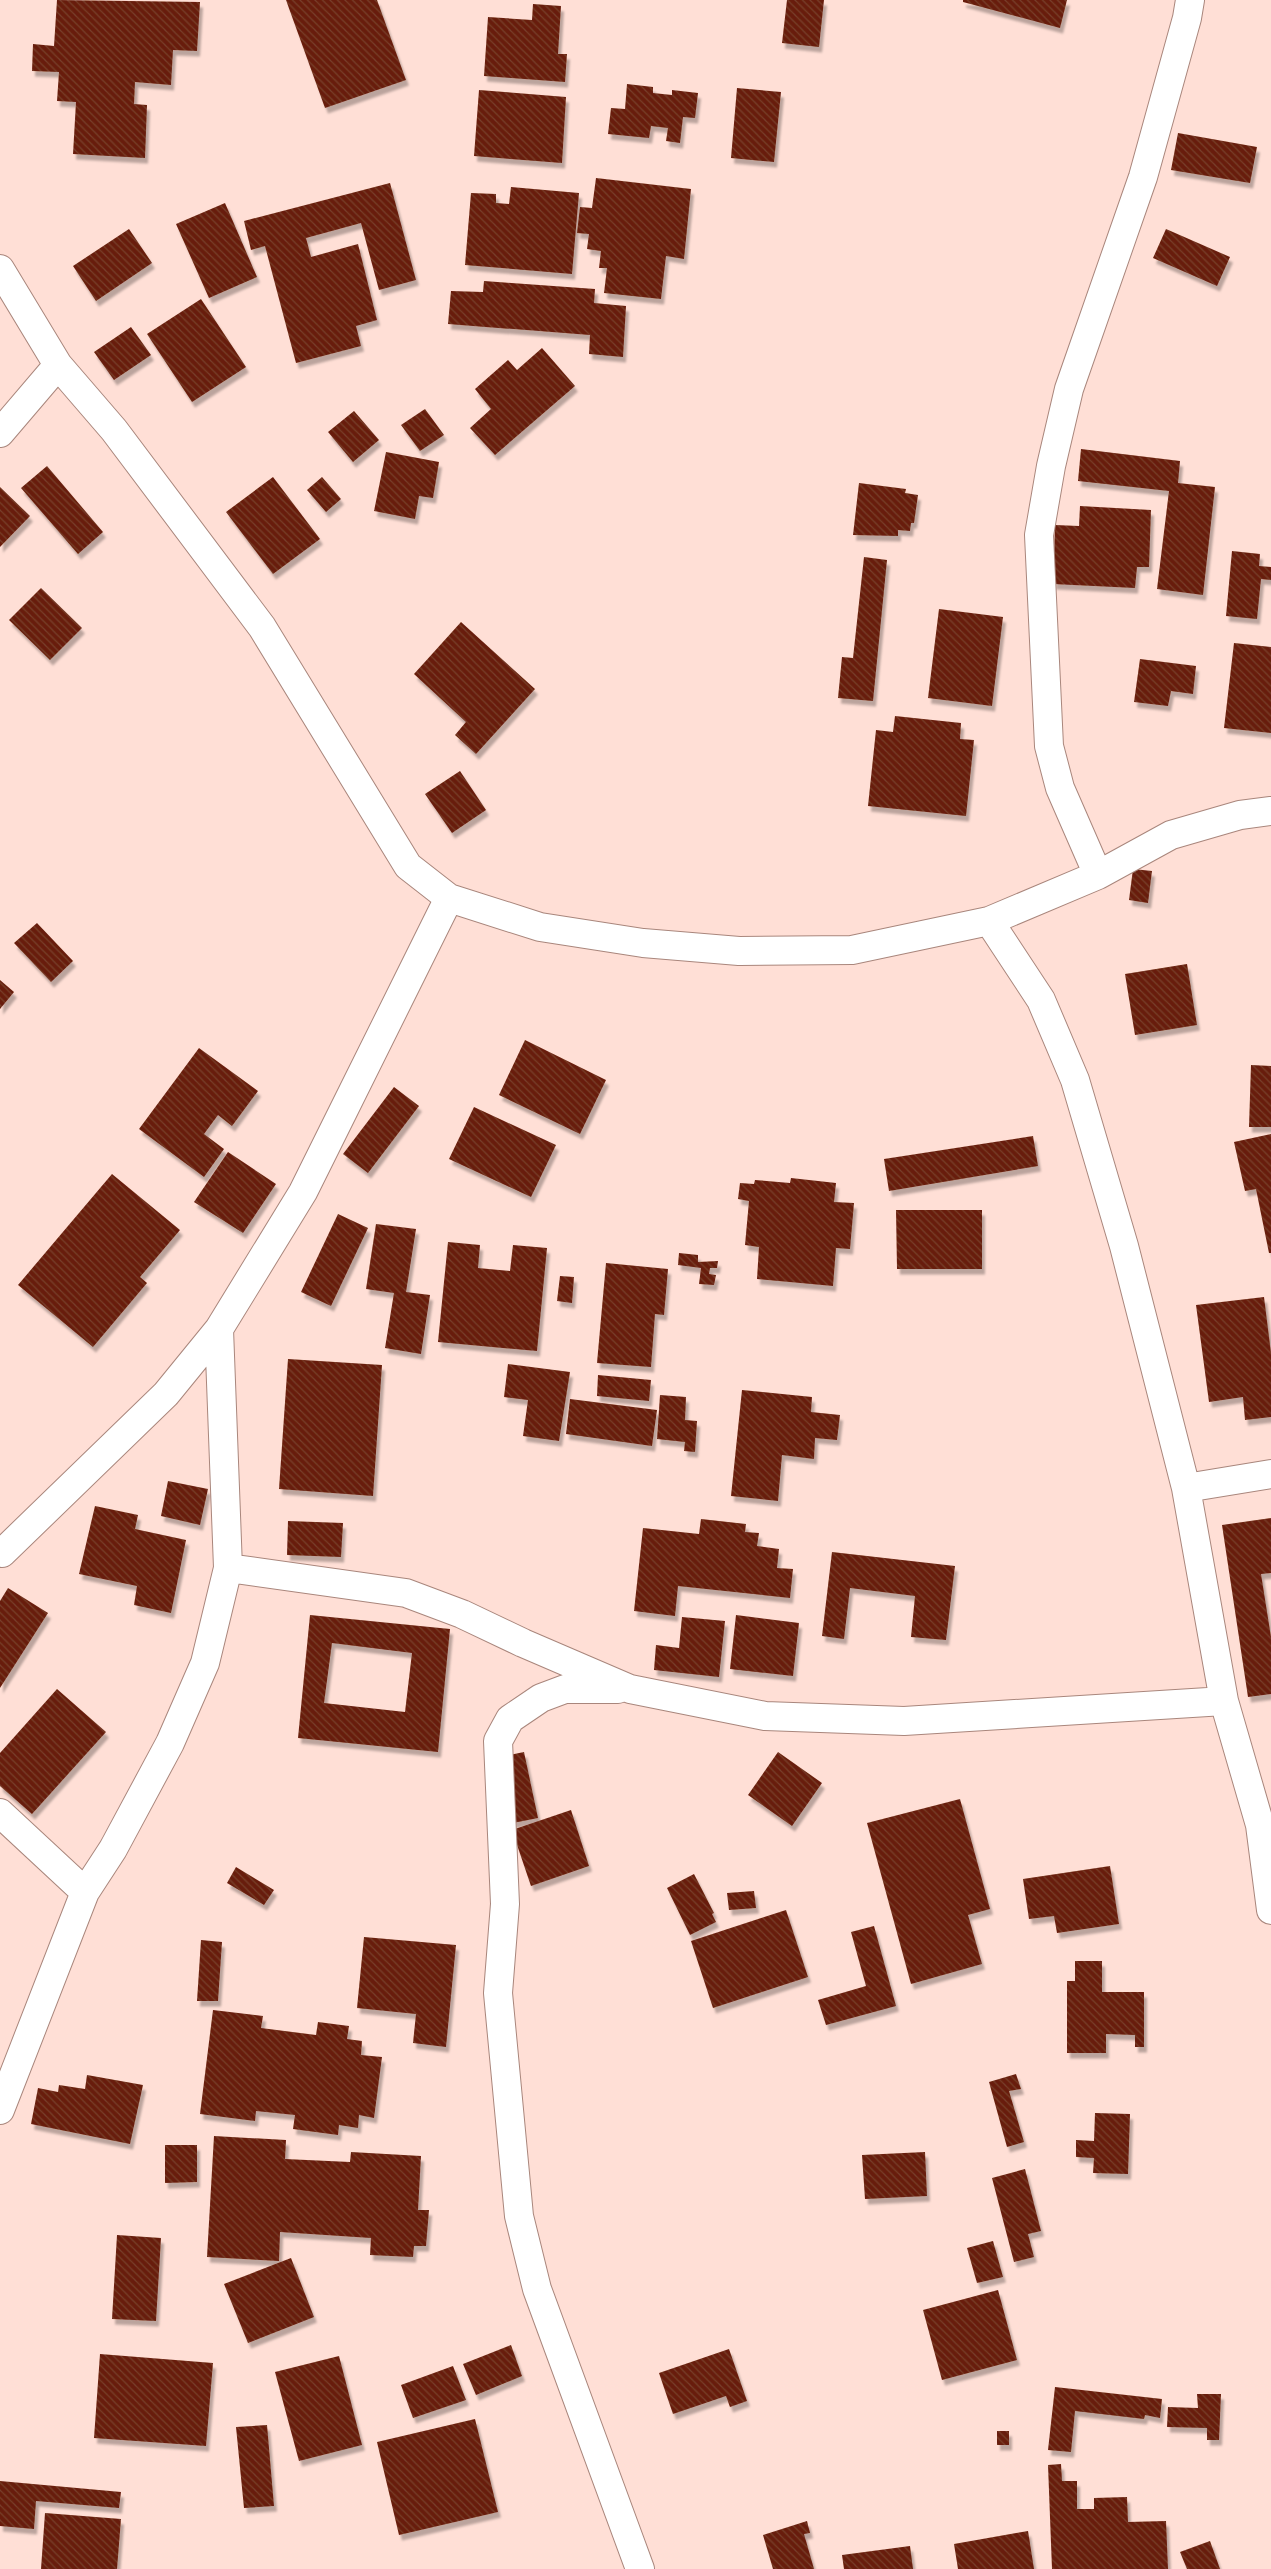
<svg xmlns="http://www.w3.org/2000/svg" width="1271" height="2569" font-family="'Space Grotesk',sans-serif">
<defs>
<pattern id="building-back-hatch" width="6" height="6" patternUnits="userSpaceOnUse" patternTransform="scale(1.25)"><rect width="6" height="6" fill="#671f0a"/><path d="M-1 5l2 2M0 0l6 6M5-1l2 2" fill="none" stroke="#783e2d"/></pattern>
<filter id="shadow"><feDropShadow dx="3" dy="5.5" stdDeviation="1" flood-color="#0004"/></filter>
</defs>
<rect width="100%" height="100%" fill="#ffdfd6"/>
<path fill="url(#building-back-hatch)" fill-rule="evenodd" filter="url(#shadow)" d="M57 0 200 2 197 51 173 50 171 85 135 82 134 104 147 105 145 158 73 154 76 102 57 101 59 72 32 71 33 44 54 46Z
M286 0H377L406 80 325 108Z
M787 0H824L819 47 782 43Z
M963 0H1067L1060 28 963 2Z
M533 4 561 6 558 54H567L565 82 484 76 488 17 532 20Z
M627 84 653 87V93L672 95V90L698 93 695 118 683 117 680 143 666 141 668 128 651 126 649 138 608 134 611 108 625 109Z
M737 88 781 92 774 162 731 158Z
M479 90 566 97 562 163 474 156Z
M1178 133 1257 147 1250 183 1171 170Z
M596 178 691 189 684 259 666 256 661 299 604 293 607 268H599L601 251 587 249 589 234 577 233 580 207 592 208Z
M390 183 416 280 379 290 361 223 306 238 311 257 358 244 377 320 356 326 361 346 296 363 265 246 251 250 244 221Z
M511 187 579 193 572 274 465 265 471 193 496 194V203L509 204Z
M225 203 257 277 209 298 176 224Z
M129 229 152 263 96 301 73 266Z
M1166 229 1230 257 1217 286 1153 258Z
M484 281 595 289 594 303 626 306 623 357 589 354 590 335 448 324 451 291 483 292Z
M201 299 246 367 192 402 147 334Z
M131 327 151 355 114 380 94 352Z
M542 348 575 386 495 455 470 428 491 409 475 389 508 360 517 370Z
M425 409 444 435 420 451 401 425Z
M354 411 379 440 353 462 328 432Z
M1081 449 1180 461 1178 483 1215 487 1203 595 1157 589 1169 491 1078 481Z
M386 452 439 462 433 498 419 496 415 519 374 511Z
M47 466 103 532 78 554 21 488Z
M273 477 320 539 273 574 226 512Z
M322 477 341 499 326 512 307 490Z
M859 483 906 489 905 493 918 495 914 523H911L910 531 898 530V536L853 535Z
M0 487 30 516 0 547Z
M1080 506 1151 510 1149 567H1137L1135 588 1053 584 1055 525 1079 526Z
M1232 551 1260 554 1259 566 1271 567V580L1261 579 1257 619 1226 616Z
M864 557 887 560 873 701 838 698 842 657 853 658Z
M41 588 82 628 50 660 9 620Z
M939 609 1003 617 992 706 928 698Z
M461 622 535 689 476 754 455 735 466 722 414 674Z
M1234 643 1271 647V733L1224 728Z
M1140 659 1196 666 1193 694 1171 691 1168 706 1134 702Z
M895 716 961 723 960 739 974 740 966 816 868 806 876 730 893 732Z
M460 771 486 810 452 833 425 794Z
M1133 869 1152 871 1148 903 1129 900Z
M37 923 73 961 51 982 14 943Z
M1187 964 1197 1025 1135 1035 1125 974Z
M0 980 14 992 0 1009Z
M525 1040 606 1080 580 1134 499 1095Z
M199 1048 258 1091 232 1126 218 1115 204 1134 224 1149 204 1177 139 1129Z
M1251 1065 1271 1066V1127H1249Z
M394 1087 419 1106 368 1173 343 1154Z
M474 1107 556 1145 531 1197 449 1159Z
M1271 1134V1253H1269L1256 1189 1245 1191 1234 1142Z
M1033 1136 1038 1166 889 1191 884 1159Z
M228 1152 276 1184 243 1233 194 1202Z
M112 1174 180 1230 140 1277 147 1283 93 1347 18 1285Z
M791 1178 836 1183 834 1202 854 1203 850 1249 836 1248 833 1286 757 1279 759 1247 745 1245 749 1201 738 1199 740 1183 754 1184 755 1180 790 1183Z
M896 1210H982V1269H897Z
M338 1214 368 1228 331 1306 301 1292Z
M376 1224 416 1229 406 1292 430 1295 421 1354 385 1348 394 1293 366 1289Z
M448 1242 480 1245 478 1268 510 1271 513 1245 547 1248 537 1351 438 1342Z
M679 1253 698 1255V1262L718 1261 717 1268H710L709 1274 716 1275 714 1285 699 1284 701 1268 678 1265Z
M606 1263 668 1269 664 1315 655 1314 651 1367 597 1363Z
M560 1276 574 1277 572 1303 557 1301Z
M1264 1297 1271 1353V1417L1245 1420 1243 1397 1209 1402 1196 1305Z
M288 1359 382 1365 373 1496 279 1489Z
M508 1364 570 1372 559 1441 523 1436 528 1400 504 1397Z
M598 1375 651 1380 649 1401 597 1396Z
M742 1390 812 1397 811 1412 840 1415 837 1440 815 1438 814 1459 782 1455 778 1501 731 1496Z
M660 1395 686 1397 685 1420 697 1421 695 1452 684 1451 685 1442 657 1439Z
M570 1399 657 1410 652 1446 566 1434Z
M168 1481 208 1489 200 1525 161 1516Z
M95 1506 138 1515 135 1529 186 1540 171 1613 134 1605 137 1586 79 1574Z
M1271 1518V1573L1261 1574 1271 1637V1694L1248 1697 1222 1525Z
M701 1519 746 1524 745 1532 759 1533 757 1546 779 1549 777 1568 793 1569 790 1598 678 1586 675 1616 634 1611 643 1528 699 1534Z
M288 1521 343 1523 341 1557 287 1555Z
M832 1552 955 1566 946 1640 911 1637 915 1596 850 1588 844 1639 822 1636Z
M8 1588 48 1613 0 1688V1601Z
M310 1615 450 1629 438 1752 298 1738ZM332 1643 412 1653 405 1712 324 1703Z
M736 1615 799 1623 793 1676 730 1669Z
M682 1617 725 1621 719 1677 654 1670 656 1645 679 1648Z
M57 1689 106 1732 32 1814 0 1786V1753Z
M524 1752 538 1818 513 1823 500 1757Z
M778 1752 822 1783 792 1826 748 1795Z
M960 1799 990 1909 968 1915 982 1964 911 1984 867 1823Z
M571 1810 589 1866 531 1886 512 1830Z
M1110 1866 1119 1924 1057 1933 1054 1916 1029 1919 1023 1879Z
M236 1867 274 1890 264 1905 227 1883Z
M694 1874 714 1913 712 1914 716 1922 690 1935 667 1888Z
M754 1891 756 1908 729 1910 727 1893Z
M786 1910 808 1977 713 2008 691 1941Z
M874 1926 896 2006 826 2025 818 2000 866 1986 851 1932Z
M364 1937 456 1945 446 2047 413 2043 416 2014 357 2008Z
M201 1940 222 1942 218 2001H197Z
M1075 1961H1102V1992H1144V2047H1135V2035L1106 2034V2053H1067V1981H1075Z
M213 2010 263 2016 261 2028 316 2035 318 2022 349 2026 347 2039 362 2041 361 2055 382 2057 374 2118 359 2115 358 2128 339 2125 338 2135 293 2129 295 2115 256 2111 255 2121 200 2114Z
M1016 2074 1021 2089 1009 2091 1024 2142 1007 2147 989 2082Z
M87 2075 143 2085 130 2144 31 2124 38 2088 58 2092 59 2085 85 2089Z
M1095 2113 1130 2114 1128 2174 1093 2173 1094 2158 1076 2157V2140L1094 2141Z
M214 2136 286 2140 285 2159 350 2162 351 2152 421 2156 418 2210H429L426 2246H414L413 2257 370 2255 371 2238 280 2232 279 2261 207 2257Z
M165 2145H197V2182L165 2183Z
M925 2152 927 2196 865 2199 862 2155Z
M1025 2169 1041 2231 1028 2234 1034 2257 1014 2262 992 2178Z
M117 2235 161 2238 156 2321 112 2319Z
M993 2241 1003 2277 977 2283 967 2248Z
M291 2258 314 2317 248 2343 224 2284Z
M998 2290 1017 2360 942 2380 923 2310Z
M511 2345 522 2376 476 2395 463 2364Z
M729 2349 747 2401 730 2407 726 2396 673 2414 659 2373Z
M100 2354 213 2363 206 2446 94 2438Z
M339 2356 362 2445 299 2461 275 2372Z
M453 2366 466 2400 413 2418 401 2385Z
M1055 2387 1162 2399 1160 2418 1145 2415 1144 2419 1075 2411 1071 2452 1048 2450Z
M1197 2394H1221L1219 2440H1207V2428L1167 2427 1168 2407 1198 2408Z
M475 2419 498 2512 399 2535 377 2442Z
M267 2425 274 2506 244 2508 236 2427Z
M997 2431H1009V2445H997Z
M1061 2464 1062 2481H1077V2509H1094V2498L1127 2497 1128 2522 1166 2521 1168 2569H1052L1048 2465Z
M0 2481 121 2492 119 2508 36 2501 34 2529 0 2526Z
M45 2513 121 2519 117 2569H41Z
M807 2521 810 2533 804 2534 814 2569H773L763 2535Z
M1028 2531 1034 2569H958L954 2544Z
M1210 2541 1220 2569H1187L1180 2552Z
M910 2546 913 2569H844L842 2555Z"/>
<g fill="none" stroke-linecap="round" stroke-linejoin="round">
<g stroke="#a9867c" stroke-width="30">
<path id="minor" d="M0 269 58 365 114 430 262 627 408 866 449 898 540 927 643 943 739 951 852 950 989 921 1098 875 1171 835 1240 815 1271 811
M0 433 58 365
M1098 875 1060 788 1049 746 1039 535 1051 466 1069 389 1143 177 1187 18 1190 0
M989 921 1041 1000 1075 1080 1124 1246 1186 1488 1224 1701 1260 1825 1271 1910
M1186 1488 1271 1474
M2 1553 166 1394 219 1329 303 1192 449 898
M228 1568 406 1593 462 1614 523 1643 630 1689 765 1716 904 1721 1224 1701
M618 1689H565L541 1698 510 1719 498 1741 505 1904 498 1993 519 2216 537 2289 640 2569
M0 1813 85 1892
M0 2110 85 1892 113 1849 170 1743 205 1663 228 1568 219 1329"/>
</g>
<use href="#minor" stroke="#fff" stroke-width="28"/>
</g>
</svg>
